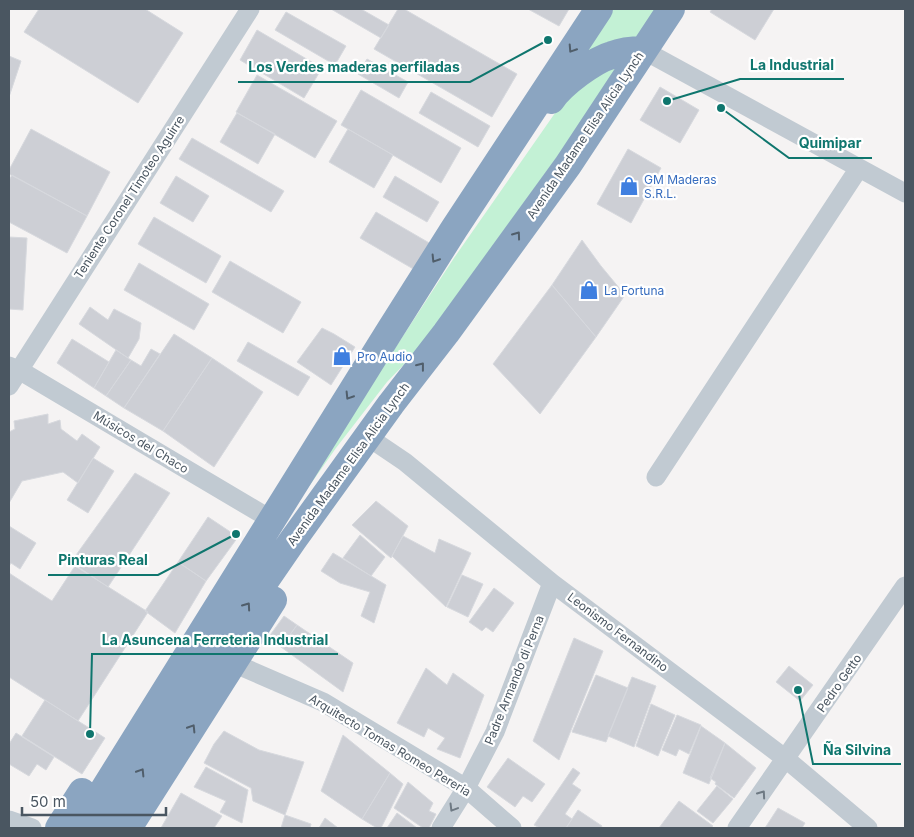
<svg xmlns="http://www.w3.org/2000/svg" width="914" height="837" font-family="Inter,sans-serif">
<rect width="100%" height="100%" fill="#f5f3f3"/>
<path fill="#c3f1d5" d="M613 9H657L639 36 577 65Z
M623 59 586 117 415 353 387 382 336 448 286 519 284 518 454 258 562 103 577 85Z"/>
<path fill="#cdcfd5" stroke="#d7d9de" d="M39 9H145L183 33 138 103 24 32Z
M331 9H361L389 25 381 38Z
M398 9H404L517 74 492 117 374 49Z
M528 9H569L559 26Z
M712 9H774L755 40 710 12Z
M286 12 346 46 335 65 275 30Z
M257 30 322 68 304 98 240 60Z
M9 56 21 61 9 97Z
M367 59 408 82 399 98 358 74Z
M257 75 337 121 315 158 236 112Z
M660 87 699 110 680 143 640 120Z
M361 90 461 148 441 183 341 125Z
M431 92 490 126 478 147 419 113Z
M237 113 275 134 258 164 220 142Z
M31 129 110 172 87 216 9 174V170Z
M348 129 393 155 374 188 329 162Z
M192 138 284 191 271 212 179 159Z
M628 149 661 168 631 223 597 204Z
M12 175 87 216 67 253 9 222V180Z
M176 176 209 196 193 222 160 203Z
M395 176 439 202 427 222 383 197Z
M376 212 431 244 415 270 360 238Z
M154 217 221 256 206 283 138 244Z
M9 237 27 238 23 310 9 309Z
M582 240 601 266 625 295 596 337 552 285Z
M230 261 301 302 283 333 212 292Z
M139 263 209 304 194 330 124 290Z
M552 285 596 337 540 414 493 364Z
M90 307 108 320 114 309 141 323 139 339 128 358 79 324Z
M322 328 334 334 355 347 331 385 297 362Z
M174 334 212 358 163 431 124 408Z
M72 339 109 362 94 388 57 363Z
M248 342 310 377 298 396 237 361Z
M151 349 160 354 124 408 106 396 131 360 141 366Z
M116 350 131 360 106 396 94 388Z
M212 358 263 392 214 467 163 431Z
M48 414V424L60 420 61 429 77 441 82 434 100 447 78 483 63 472 22 481 9 503V432L15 429 14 421Z
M93 458 114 471 88 513 67 500Z
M135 473 170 493 108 587 71 562Z
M376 501 408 526 391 558 352 525Z
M208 517 238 537 206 581 178 562Z
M9 526 36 543 20 569 11 563 9 566Z
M360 535 385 557 371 576 343 558Z
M403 536 435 553 439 539 471 553 446 607 392 556Z
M333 553 386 585 374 623 361 616 370 592 340 583 321 571Z
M178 562 206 581 175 633 145 611Z
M75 566 148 612 78 721 9 677V573L52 601Z
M462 575 483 584 468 617 447 607Z
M494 588 514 603 493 632 486 627 482 631 469 622Z
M284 616 297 625 281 647 268 638Z
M297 625 353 663 343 692 281 647Z
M574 638 603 651 559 760 533 741Z
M789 666 813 685 800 701 776 682Z
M426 668 447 685 453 673 484 695 460 758 437 749 445 738 428 728 424 737 397 723Z
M596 675 628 688 606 742 572 732Z
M632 677 656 686 634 747 608 736Z
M45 700 105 738 82 774 22 736Z
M651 704 675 715 658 756 636 746Z
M677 715 701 725 689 754 679 749 676 756 662 750Z
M701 726 725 743 709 784 683 773Z
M224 731 259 750 304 762 285 815 253 801 251 788 204 763 214 744Z
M16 733 54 757 46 770 37 764 29 776 9 764V744Z
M343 735 390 773 362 819 321 791Z
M725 743 756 768 734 798 715 784 716 782 710 778Z
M508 758 545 784 532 802 523 796 515 807 487 787Z
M206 767 248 790 242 823 220 812 226 801 194 787Z
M573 768 580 773 572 784 581 790 565 814 572 819 566 828H540L534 825Z
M390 773 403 784 381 828H377L362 819Z
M408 782 433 803 429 811 436 814 429 828H423L394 808Z
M717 786 733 799 713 823 697 811Z
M181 793 222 816 214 828H161Z
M679 801 713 826 711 828H659Z
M778 808 805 823 802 828H765Z
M578 810 602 826 601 828H566Z
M397 813 417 828H387Z
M285 815 311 824 310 828H281Z
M325 818 338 828H319Z"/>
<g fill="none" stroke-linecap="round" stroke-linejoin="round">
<path stroke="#c1cad2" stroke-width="19" d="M643 50 905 193
M9 366 19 370 272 520
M9 386 250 9
M368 437 405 462 552 583 786 759 868 828
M656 477 859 168
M233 663 323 702 466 788 512 828
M9 820 32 828
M441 828 466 788 495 732 552 583
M737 828 905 586"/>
<path stroke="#8ba5c1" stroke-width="28" d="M551 100C562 84 594 60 612 55 622 51 632 50 643 50
M59 828 82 792
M80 828 389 332 454 229 599 9
M106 828 214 655 293 540 391 404 446 333 568 165 671 9
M128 828 273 600"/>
</g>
<defs><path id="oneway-chevron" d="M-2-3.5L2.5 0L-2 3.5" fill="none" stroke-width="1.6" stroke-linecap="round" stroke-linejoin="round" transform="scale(1.25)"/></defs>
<g stroke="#505e6b">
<use href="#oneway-chevron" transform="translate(572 49) rotate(123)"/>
<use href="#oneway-chevron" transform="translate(517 235) rotate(-54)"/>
<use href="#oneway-chevron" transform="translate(435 259) rotate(122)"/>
<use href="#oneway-chevron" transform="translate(421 366) rotate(-52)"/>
<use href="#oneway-chevron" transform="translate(349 396) rotate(122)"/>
<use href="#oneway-chevron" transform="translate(247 606) rotate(-55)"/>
<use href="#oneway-chevron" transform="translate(192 728) rotate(-58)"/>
<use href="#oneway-chevron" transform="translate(141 772) rotate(-58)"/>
</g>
<g stroke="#6e7983">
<use href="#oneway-chevron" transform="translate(762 794) rotate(-55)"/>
<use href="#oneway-chevron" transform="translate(453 808) rotate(121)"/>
</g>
<defs>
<g id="shop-bare" transform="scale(1.5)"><path d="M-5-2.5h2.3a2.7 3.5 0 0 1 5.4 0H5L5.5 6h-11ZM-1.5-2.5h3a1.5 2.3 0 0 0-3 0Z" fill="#3f7fe0" stroke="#fff" stroke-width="2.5" paint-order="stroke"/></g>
</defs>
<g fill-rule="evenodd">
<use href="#shop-bare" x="629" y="186"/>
<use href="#shop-bare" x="589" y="290"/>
<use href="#shop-bare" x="342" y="356"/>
</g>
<g text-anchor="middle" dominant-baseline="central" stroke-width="4.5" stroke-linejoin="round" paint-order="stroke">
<g font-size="12" fill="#4a5661" stroke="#fff">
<text transform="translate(585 135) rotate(-56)">Avenida Madame Elisa Alicia Lynch</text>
<text transform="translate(129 197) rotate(-57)">Teniente Coronel Timoteo Aguirre</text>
<text transform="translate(141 442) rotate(31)">Músicos del Chaco</text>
<text transform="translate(348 464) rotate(-54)">Avenida Madame Elisa Alicia Lynch</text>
<text transform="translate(618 632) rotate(37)">Leonismo Fernandino</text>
<text transform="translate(514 680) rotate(-68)">Padre Armando di Perna</text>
<text transform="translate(839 683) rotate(-55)">Pedro Getto</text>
<text transform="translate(390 745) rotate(31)">Arquitecto Tomas Romeo Pereria</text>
</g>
<g font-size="12" fill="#366cbe" stroke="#fff" text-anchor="start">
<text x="644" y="179">GM Maderas<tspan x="644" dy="14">S.R.L.</tspan></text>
<text x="604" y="290">La Fortuna</text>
<text x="357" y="356">Pro Audio</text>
</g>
</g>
<path fill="none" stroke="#0f766e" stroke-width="2" d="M667 101L740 79H844M548 40L470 82H238M721 108L789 158H872M236 534L158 575H48M90 734L92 654H338M798 690L813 764H901"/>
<g fill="#0f766e" stroke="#fff" stroke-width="2">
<circle cx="667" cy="101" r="5"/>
<circle cx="548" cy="40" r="5"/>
<circle cx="721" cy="108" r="5"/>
<circle cx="236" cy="534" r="5"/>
<circle cx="90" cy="734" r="5"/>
<circle cx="798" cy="690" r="5"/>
</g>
<g font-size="14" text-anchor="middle" font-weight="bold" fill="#0f766e" stroke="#fff" stroke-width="4.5" stroke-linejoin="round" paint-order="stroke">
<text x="792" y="70">La Industrial</text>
<text x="354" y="72">Los Verdes maderas perfiladas</text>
<text x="830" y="148">Quimipar</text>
<text x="103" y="565">Pinturas Real</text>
<text x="215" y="645">La Asuncena Ferreteria Industrial</text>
<text x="857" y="755">Ña Silvina</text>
</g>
<rect width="914" height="837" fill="none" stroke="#4a5661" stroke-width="20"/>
<path d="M22 807v8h144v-8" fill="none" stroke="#4a5661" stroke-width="2.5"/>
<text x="30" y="807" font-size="15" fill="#4a5661" stroke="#ffffff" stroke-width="4" paint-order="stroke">50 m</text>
</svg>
